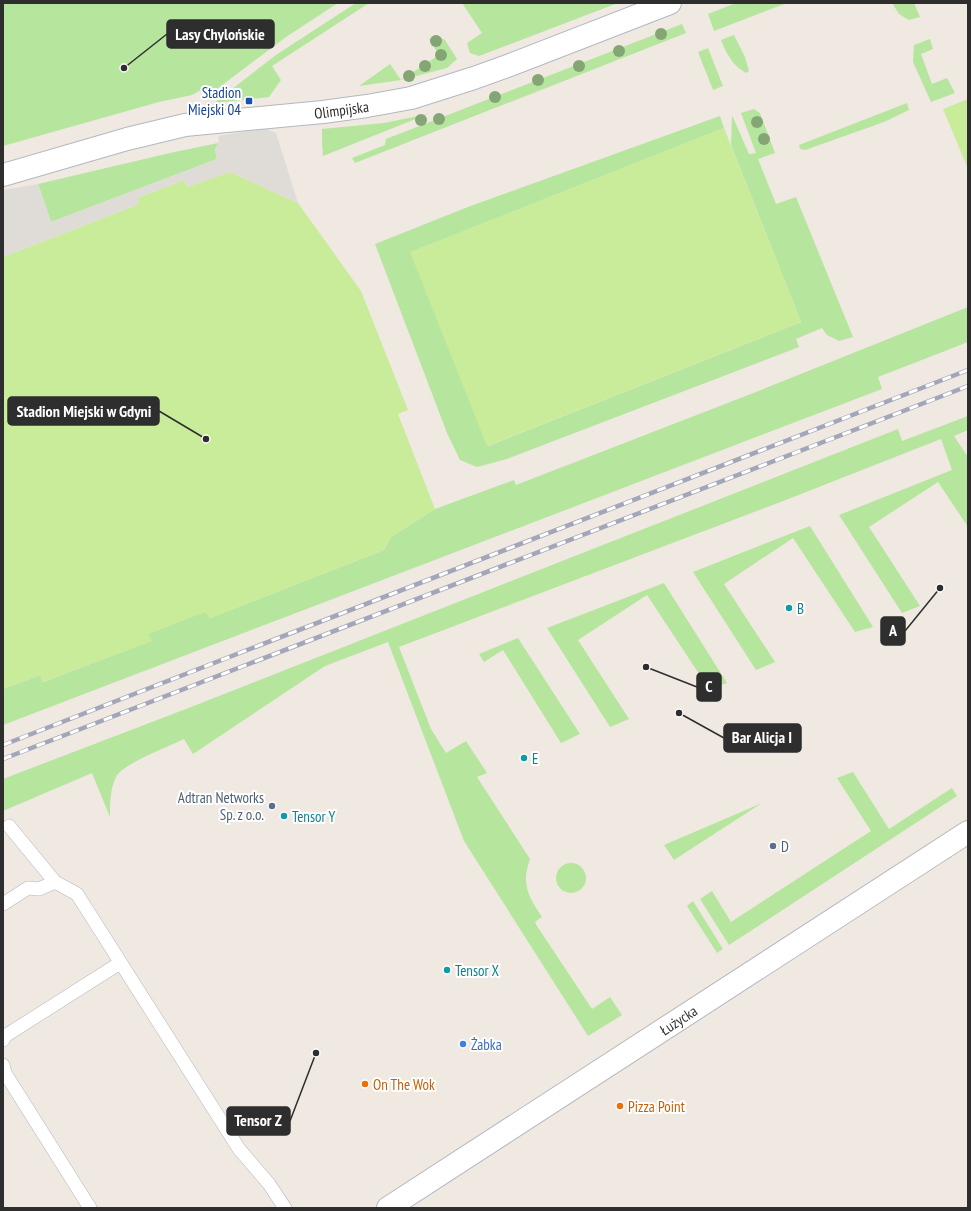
<svg xmlns="http://www.w3.org/2000/svg" width="971" height="1211" font-family="'PT Sans Narrow',sans-serif">
<rect width="100%" height="100%" fill="#efe9e1"/>
<path fill="#b6e59e" d="M3 3H338L286 37 209 95 204 88 192 95 159 102 3 146Z
M356 3H369L272 66 281 80 269 97 214 103 276 55Z
M462 3H618L479 56 470 53 467 43 482 33Z
M736 3H787L714 31 708 14Z
M892 3H914L920 17 909 20 899 14Z
M682 24 686 33 355 163 352 158 385 145 386 139Z
M734 35 745 57 749 71 746 73C733 66 726 53 721 40Z
M439 37 445 40 457 59 447 68 401 80 359 86 390 64 401 80 439 55 429 39Z
M930 39 933 49 921 54 932 84 947 78 955 93 931 102 913 62 914 45Z
M708 48 723 86 713 90 698 52Z
M907 103 909 110 884 122 805 150 800 149 799 145Z
M754 109 760 113 775 153 758 159 776 204 796 197 853 337 839 341 827 335 822 328 796 339 799 347 507 459 477 467 460 460 447 433 375 244 468 207 720 116 724 128 411 252 488 446 801 322 731 145 732 115 749 154 756 153 741 113Z
M428 114 323 156 322 144V129L384 123Z
M218 143 215 150 217 159 51 222 38 184 170 153Z
M968 307V342L878 377 882 389 3 725V689L40 675 43 682 151 641 148 634 206 611 210 618 384 550 391 537 435 509 514 480 516 485 756 392Z
M968 416V430L954 436 968 457V527L938 482 869 527 920 606 902 613 839 515 952 470 941 439 778 503 399 647 431 729 446 753 466 741 487 773 477 777 530 859C521 884 528 896 542 917L535 922 537 926 592 1009 610 997 622 1015 588 1036 464 841 388 642 325 666 193 754 184 739C170 746 122 764 116 777 110 789 110 804 110 817L92 773 3 811V779L191 707 898 429 902 441Z
M810 526 873 627 855 632 793 538 724 584 775 662 756 670 693 572Z
M664 583 727 683 709 689 647 595 578 640 629 719 610 727 547 628Z
M518 638 580 734 561 743 503 650 484 662 479 654Z
M853 772 889 829 952 788 957 796 729 945 700 899 712 891 731 922 871 831 837 778Z
M762 803 674 860 664 845Z
M556 878a15 15 0 1 1 30 0a15 15 0 1 1-30 0Z
M693 901 723 949 717 953 687 906Z"/>
<path fill="#c9ec9a" d="M968 99V169L943 109Z
M724 128 801 322 487 446 410 252Z
M230 172 298 203 361 291 408 410 398 414 435 509 391 537 384 550 210 618 205 612 148 634 152 641 42 682 40 675 3 689V257L139 204 137 198 184 180 187 187Z"/>
<path fill="#dfdcd8" d="M265 128 276 133 298 203 230 172 187 187 184 180 137 198 139 204 3 257V190L38 184 51 222 217 159 215 150 219 140 218 136Z"/>
<g fill="none" stroke-linecap="round" stroke-linejoin="round">
<g stroke="#b4b7c1" stroke-width="14">
<path id="service" d="M9 826 55 882 77 894 239 1149 269 1184 285 1208
M3 904 28 888 39 889 55 882
M3 1040 5 1036 120 963
M3 1065 5 1073 90 1208"/>
</g>
<g stroke="#b4b7c1" stroke-width="24">
<g id="minor">
<path id="s1" d="M3 175 127 139 185 125 323 112 367 106 411 98 474 78 510 65 670 3"/>
</g>
</g>
<g stroke="#b4b7c1" stroke-width="24">
<g id="tertiary">
<path id="s2" d="M388 1208 968 832"/>
</g>
</g>
<use href="#service" stroke="#fff" stroke-width="13"/>
<use href="#minor" stroke="#fff" stroke-width="22"/>
<use href="#tertiary" stroke="#fff" stroke-width="22"/>
<g stroke="#a3a6b8" stroke-width="4.5">
<path id="rail" d="M3 745 968 370
M3 759 968 386"/>
</g>
<use href="#rail" stroke="#fff" stroke-width="3" stroke-dasharray="9" stroke-linecap="butt"/>
</g>
<g fill="#84a574">
<circle cx="661" cy="34" r="6"/>
<circle cx="436" cy="41" r="6"/>
<circle cx="619" cy="51" r="6"/>
<circle cx="441" cy="55" r="6"/>
<circle cx="425" cy="66" r="6"/>
<circle cx="579" cy="66" r="6"/>
<circle cx="409" cy="76" r="6"/>
<circle cx="538" cy="80" r="6"/>
<circle cx="495" cy="97" r="6"/>
<circle cx="439" cy="119" r="6"/>
<circle cx="421" cy="120" r="6"/>
<circle cx="757" cy="122" r="6"/>
<circle cx="764" cy="139" r="6"/>
</g>
<rect fill="#1a4fb4" stroke="#fff" stroke-width="1.5" x="245" y="97" width="8" height="8" rx="2"/>
<g fill="#0f9aa8" stroke="#fff" stroke-width="1.5">
<circle cx="789" cy="608" r="4"/>
<circle cx="524" cy="758" r="4"/>
<circle cx="284" cy="816" r="4"/>
<circle cx="447" cy="970" r="4"/>
</g>
<g fill="#5c6f8a" stroke="#fff" stroke-width="1.5">
<circle cx="272" cy="806" r="4"/>
<circle cx="773" cy="846" r="4"/>
</g>
<circle fill="#3f7fe0" stroke="#fff" stroke-width="1.5" cx="463" cy="1044" r="4"/>
<g fill="#e8710a" stroke="#fff" stroke-width="1.5">
<circle cx="365" cy="1084" r="4"/>
<circle cx="620" cy="1106" r="4"/>
</g>
<g text-anchor="middle" dominant-baseline="central" stroke-width="4" stroke-linejoin="round" paint-order="stroke">
<g font-size="15" fill="#164399" stroke="#fff" text-anchor="end">
<text x="241" y="92">Stadion<tspan x="241" dy="17">Miejski 04</tspan></text>
</g>
<g font-size="15" fill="#2e2e2e" stroke="#fff">
<text stroke="none"><textPath href="#s1" startOffset="346">Olimpijska</textPath></text>
<text stroke="none"><textPath href="#s2" startOffset="346">Łużycka</textPath></text>
</g>
<g font-size="15" fill="#0d838f" stroke="#fff" text-anchor="start">
<text x="797" y="608">B</text>
<text x="532" y="758">E</text>
<text x="292" y="816">Tensor Y</text>
<text x="455" y="970">Tensor X</text>
</g>
<g font-size="15" fill="#4e5e75" stroke="#fff" text-anchor="end">
<text x="264" y="797">Adtran Networks<tspan x="264" dy="17">Sp. z o.o.</tspan></text>
<text x="781" y="846" text-anchor="start">D</text>
</g>
<g font-size="15" fill="#366cbe" stroke="#fff" text-anchor="start">
<text x="471" y="1044">Żabka</text>
</g>
<g font-size="15" fill="#c56008" stroke="#fff" text-anchor="start">
<text x="373" y="1084">On The Wok</text>
<text x="628" y="1106">Pizza Point</text>
</g>
</g>
<path fill="none" stroke="#2e2e2e" stroke-width="1.5" d="M124 68L167 34M206 439L159 411M940 588L905 631M646 667L697 687M679 713L724 738M316 1053L290 1121"/>
<g fill="#2e2e2e" stroke="#fff" stroke-width="1.5">
<circle cx="124" cy="68" r="4"/>
<circle cx="206" cy="439" r="4"/>
<circle cx="940" cy="588" r="4"/>
<circle cx="646" cy="667" r="4"/>
<circle cx="679" cy="713" r="4"/>
<circle cx="316" cy="1053" r="4"/>
</g>
<g fill="#2e2e2e" stroke="#2e2e2e" stroke-width="1.5">
<rect x="167" y="20" width="107" height="28" rx="4"/>
<rect x="8" y="397" width="151" height="28" rx="4"/>
<rect x="881" y="617" width="24" height="28" rx="4"/>
<rect x="697" y="673" width="24" height="28" rx="4"/>
<rect x="724" y="724" width="77" height="28" rx="4"/>
<rect x="227" y="1107" width="63" height="28" rx="4"/>
</g>
<g font-size="16" text-anchor="middle" font-weight="bold" fill="#fff">
<text x="220" y="40">Lasy Chylońskie</text>
<text x="84" y="417">Stadion Miejski w Gdyni</text>
<text x="893" y="636">A</text>
<text x="709" y="692">C</text>
<text x="762" y="743">Bar Alicja I</text>
<text x="258" y="1126">Tensor Z</text>
</g>
<rect width="971" height="1211" fill="none" stroke="#2e2e2e" stroke-width="8"/>
</svg>
